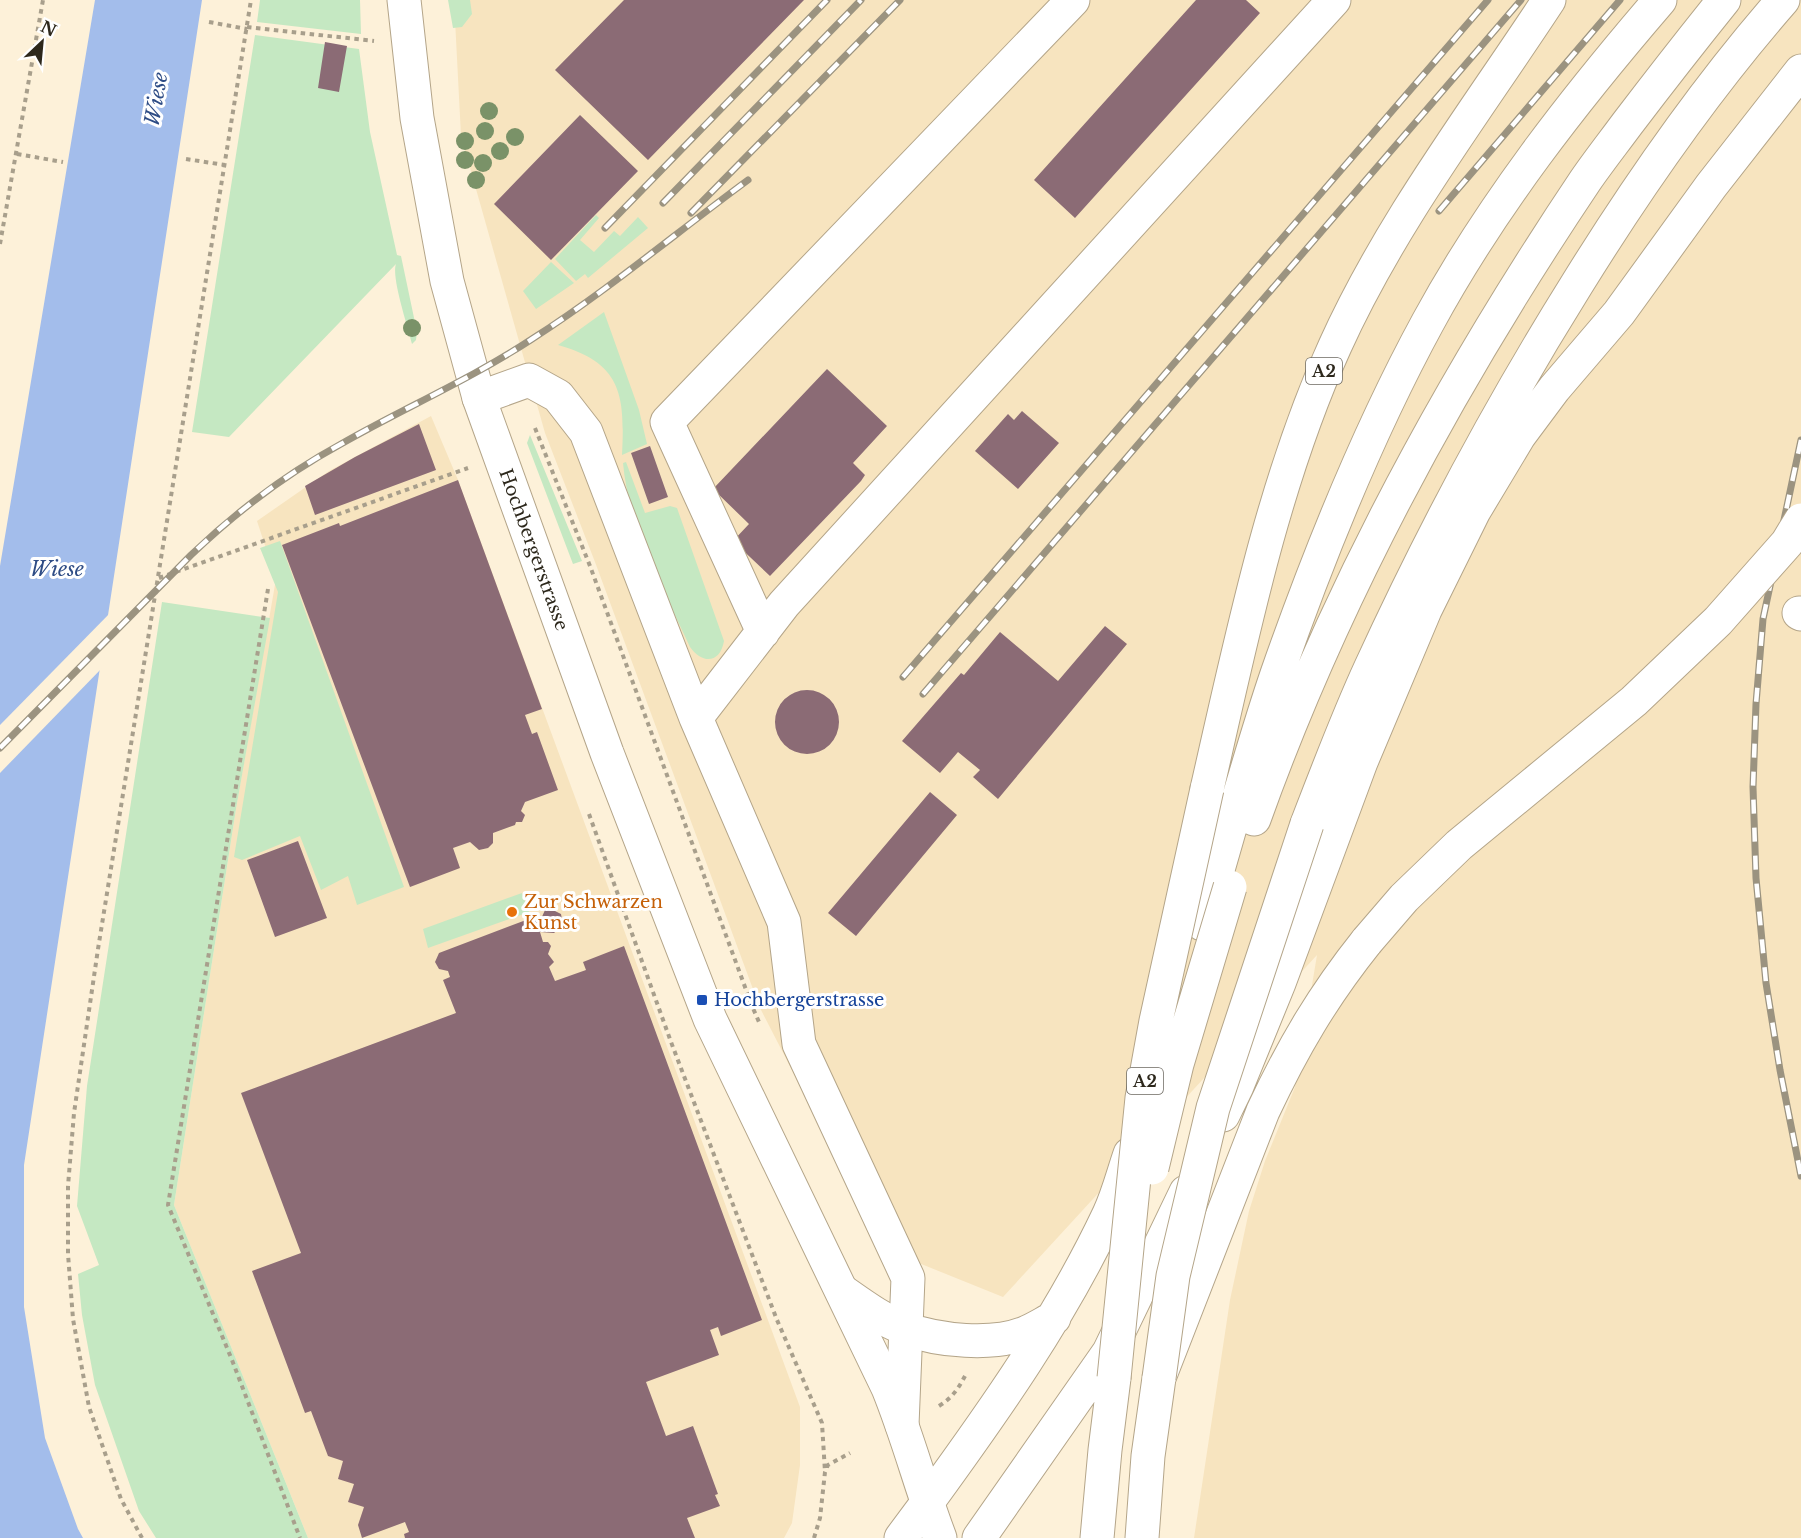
<svg xmlns="http://www.w3.org/2000/svg" width="1801" height="1538" font-family="'Libre Baskerville',serif">
<rect width="100%" height="100%" fill="#fdf1d9"/>
<path fill="#f7e4bf" d="M454 0H1801V1538H1194L1230 1300 1249 1211 1265 1161 1295 1087 1317 955 1003 1297 884 1249 760 1008 595 562 545 433 461 136Z
M431 416 458 480 800 1407V1465L792 1523 784 1538H308L174 1205 236 809 276 579 257 521 329 471Z"/>
<path fill="#c5e8c2" d="M260 0H360L361 34 257 22Z
M448 0H470L472 14 462 27 453 28Z
M255 35 359 49 370 132 397 255 401 256 417 332 416 340 412 344C408 327 391 277 396 264L229 437 192 432Z
M596 215 599 218 580 240 594 252 614 231 620 236 638 217 648 228 588 278 585 274 576 281 555 259Z
M551 262 574 283 536 309 523 291Z
M604 312 639 410 647 444 622 455C625 395 622 363 558 345Z
M530 435 582 561 573 564 527 443Z
M626 462 645 513 670 506 677 508 724 641C720 664 702 664 690 647 663 588 629 529 623 463Z
M280 541 404 887 357 905 348 876 321 890 300 836 242 860 234 857 278 592 260 548Z
M162 602 270 618 236 809 174 1205 308 1538H156L139 1511 95 1385 82 1315 78 1274 99 1265 77 1206 87 1086Z
M522 893 529 912 428 948 423 929Z"/>
<path fill="#a3bdeb" d="M95 0H202L24 1165V1307L45 1438 78 1529 83 1538H0V566Z"/>
<path fill="#fdf1d9" d="M112 611 103 667 0 773V725Z"/>
<path fill="#8b6b75" d="M624 0H804L648 160 555 70Z
M1196 0H1246L1260 13 1075 218 1034 180Z
M325 42 347 46 339 92 318 88Z
M580 115 638 171 551 260 494 204Z
M827 369 887 426 853 463 865 475 861 481 770 576 733 541 749 524 713 489Z
M1022 411 1059 443 1018 489 975 451 1008 414 1014 420Z
M419 424 436 470 315 515 305 486 355 457Z
M650 446 668 497 649 504 631 453Z
M458 480 542 709 525 715 532 734 537 732 558 790 525 802 521 811 525 815 522 822H516L515 825 493 833V843L488 848 479 850 470 842 453 848 460 868 410 887 282 545 339 523 340 526Z
M1105 626 1127 644 998 799 973 777 980 770 958 752 940 773 902 741 961 673 964 675 1000 632 1058 681Z
M775 722a32 32 0 1 1 64 0a32 32 0 1 1-64 0Z
M930 792 957 815 856 936 828 913Z
M298 841 327 918 275 937 247 860Z
M551 909 561 914 563 925 554 933 540 932 543 942H548L551 946 548 954 554 962 549 967 555 981 586 970 583 962 624 946 762 1320 721 1336 718 1327 710 1330 719 1355 646 1382 666 1436 693 1426 718 1494 715 1495 720 1506 687 1518 695 1538H405L404 1534 409 1532 405 1522 362 1538 358 1525 364 1507 348 1502 354 1484 338 1479 343 1461 328 1456 311 1411 305 1413 252 1271 301 1253 241 1093 456 1013 443 980 450 977 448 971 439 969 435 962 439 953 534 917 537 921 541 919 545 910Z"/>
<g fill="none" stroke-linecap="round" stroke-linejoin="round">
<g stroke="#b4a589" stroke-width="35">
<path id="minor" d="M479 398 529 380 558 396 586 432 696 718
M1799 613 1801 614
M763 632 667 422 1073 0
M902 1425 908 1278 799 1044 784 922 696 718 784 604 1334 0"/>
</g>
<g stroke="#b4a589" stroke-width="35">
<g id="major">
<path id="s1" d="M404 0 417 118 447 281 479 398 607 753 710 1019 888 1388C908 1437 921 1488 940 1538"/>
<path d="M901 1538 927 1503"/>
</g>
</g>
<g stroke="#b4a589" stroke-width="35">
<path id="highway" d="M1207 789C1241 641 1272 485 1335 346 1391 222 1475 113 1549 0
M1254 819C1335 592 1451 381 1585 181 1598 162 1613 143 1627 124 1659 82 1691 41 1724 0
M1307 824C1327 772 1347 719 1370 669 1431 536 1500 407 1577 284 1639 184 1706 88 1783 0
M1202 924C1227 841 1249 756 1277 674 1319 554 1367 434 1428 322 1491 206 1574 100 1660 0
M1223 1115 1237 1086 1279 983 1361 762 1425 610 1474 511 1519 436 1554 389 1619 313 1711 186 1801 71
M842 1291C862 1305 882 1320 906 1329 939 1341 992 1346 1025 1333 1035 1329 1044 1323 1054 1318
M927 1503C994 1411 1060 1318 1109 1214 1118 1195 1123 1174 1130 1154
M979 1538 1109 1352 1186 1192
M1097 1538 1105 1450 1114 1378
M1142 1538 1148 1456 1159 1378 1263 1111C1293 1047 1323 996 1367 941"/>
</g>
<path stroke="#a89f8c" stroke-width="4" stroke-dasharray="4.5 4.5" stroke-linecap="butt" d="M209 22 247 29
M247 27 374 41
M17 154 63 162
M186 159 225 165
M0 244 43 0
M535 428 590 566 752 1006 759 1022
M159 578 468 468
M268 589 168 1205 232 1360 300 1538
M589 814 671 1042 777 1320 822 1423 825 1472
M939 1406C952 1398 958 1389 965 1376
M142 1538 121 1499 89 1407 73 1319 68 1254V1186L74 1113 98 949 251 0
M814 1538 820 1518 825 1472 828 1465 850 1453"/>
<use href="#minor" stroke="#fff" stroke-width="33"/>
<use href="#major" stroke="#fff" stroke-width="33"/>
<use href="#highway" stroke="#fff" stroke-width="33"/>
<g stroke="#9b9380" stroke-width="7">
<path id="rail" d="M663 203 861 0
M1439 211 1620 0
M691 213 900 0
M605 228 827 0
M1801 440 1763 619 1756 704 1753 787 1756 878 1766 983 1780 1070 1801 1176
M903 677 1488 0
M923 694 1521 0
M0 748 191 555C236 512 286 474 341 444 404 408 471 379 532 339 607 291 676 233 748 180"/>
</g>
<use href="#rail" stroke="#fff" stroke-width="4.5" stroke-dasharray="14" stroke-linecap="butt"/>
<g stroke="#b4a589" stroke-width="35" stroke-linecap="butt">
<path id="highway-bridge" d="M1367 941 1404 898 1459 845 1634 701 1718 621 1787 543 1801 520
M1152 1168 1177 1064 1230 887
M1114 1378 1142 1098 1156 1021 1207 789
M1159 1378 1173 1276 1213 1108 1307 824"/>
</g>
<use href="#highway-bridge" stroke="#fff" stroke-width="33"/>
</g>
<g fill="#7a9268">
<circle cx="489" cy="111" r="9"/>
<circle cx="485" cy="131" r="9"/>
<circle cx="515" cy="137" r="9"/>
<circle cx="465" cy="141" r="9"/>
<circle cx="500" cy="151" r="9"/>
<circle cx="465" cy="160" r="9"/>
<circle cx="483" cy="163" r="9"/>
<circle cx="476" cy="180" r="9"/>
<circle cx="412" cy="328" r="9"/>
</g>
<circle fill="#e8710a" stroke="#fff" stroke-width="2" cx="512" cy="912" r="6"/>
<rect fill="#1a4fb4" stroke="#fff" stroke-width="2" x="696" y="994" width="12" height="12" rx="3"/>
<g text-anchor="middle" dominant-baseline="central" stroke-width="6" stroke-linejoin="round" paint-order="stroke">
<g fill="#fff" stroke="#6c6860" stroke-width="1.5">
<rect x="1306" y="358" width="36" height="26" rx="4.5"/>
<rect x="1127" y="1068" width="36" height="26" rx="4.5"/>
</g>
<g font-size="16" font-weight="bold" fill="#2d281c">
<text x="1324" y="371">A2</text>
<text x="1145" y="1081">A2</text>
</g>
<g font-size="18" fill="#2d281c" stroke="#fff">
<text stroke="none"><textPath href="#s1" startOffset="567">Hochbergerstrasse</textPath></text>
</g>
<g font-size="18" fill="#c56008" stroke="#fff" text-anchor="start">
<text x="524" y="902">Zur Schwarzen<tspan x="524" dy="21">Kunst</tspan></text>
</g>
<g font-size="18" fill="#164399" stroke="#fff" text-anchor="start">
<text x="714" y="1000">Hochbergerstrasse</text>
</g>
<g font-size="20" font-style="italic" fill="#2e4c85" stroke="#fff">
<text transform="translate(156 99) rotate(-80)">Wiese</text>
<text x="57" y="569">Wiese</text>
</g>
</g>
<g transform="translate(42 42) rotate(26)" stroke="#ffffff" stroke-width="4.5" paint-order="stroke">
<path d="M0-4.5L10 22L0 15L-10 22Z" fill="#2d281c"/>
<text y="-9" font-size="16" font-weight="bold" text-anchor="middle" fill="#2d281c">N</text>
</g>
</svg>
